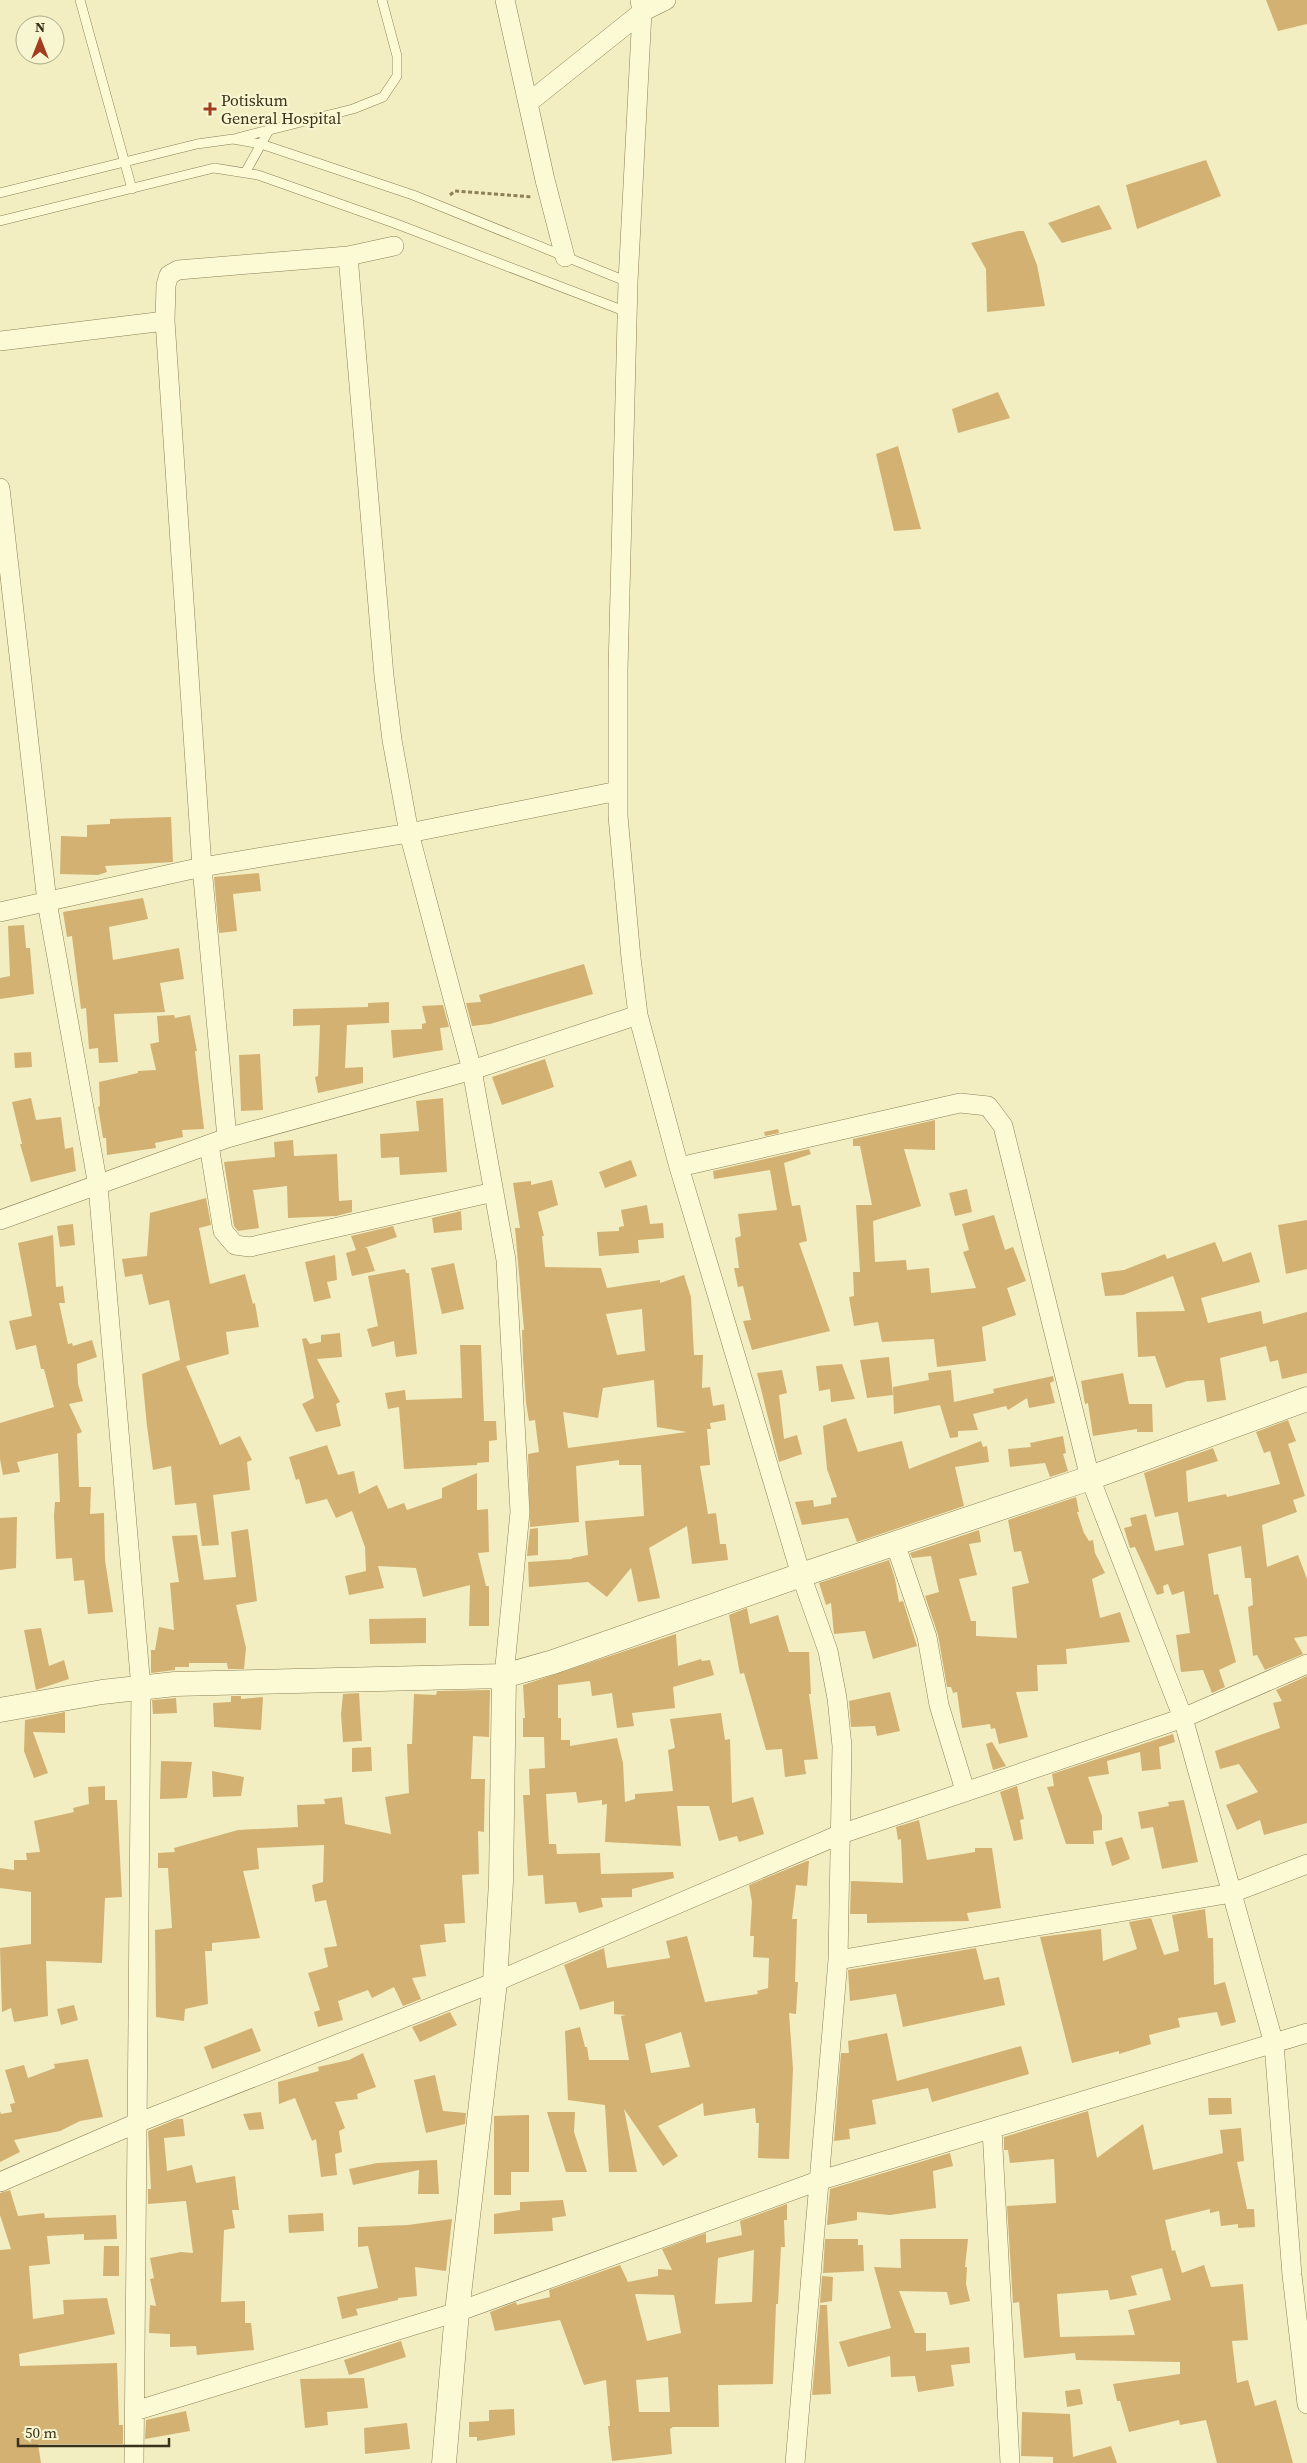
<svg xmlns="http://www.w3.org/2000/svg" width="1307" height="2463" font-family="'Source Serif 4',serif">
<rect width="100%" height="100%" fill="#f2eec1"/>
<path fill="#d3b173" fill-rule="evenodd" d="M1266 0H1307V24L1278 31Z
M1206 160 1221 196 1137 229 1126 185Z
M1099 205 1112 229 1062 243 1048 223Z
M1018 231H1024L1037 265 1045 306 987 312 986 269 971 243Z
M998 392 1010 418 958 433 952 409Z
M898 446 921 529 894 531 876 454Z
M171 817 173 862 105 866 107 872 98 875 60 874 61 836 87 837V825L110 824V819Z
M259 873 261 891 233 894 237 931 219 933 214 877Z
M143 898 148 919 109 927 113 960 179 948 184 979 160 983 165 1012 114 1014 118 1062 99 1063 98 1048 89 1049 86 1008 81 1009 72 936 67 937 63 912Z
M24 925 26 948H30L34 994 0 999V978L10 976 8 926Z
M584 964 593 994 490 1024 472 1026 466 1003 481 1002 479 995Z
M389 1002V1023L347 1025 345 1068 363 1067V1083L318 1093 315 1077 318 1076 320 1025 293 1026V1009L368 1007V1003Z
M443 1005 449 1027 440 1028 443 1050 393 1058 391 1030 422 1029V1024L426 1023 422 1006Z
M174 1015 175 1018 190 1015 197 1051H195L204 1129 182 1130 183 1137 155 1143 156 1148 107 1155 106 1138H103L98 1107 100 1106 99 1082 138 1073V1071L156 1070 150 1044 159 1042 157 1016Z
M31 1052 32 1067 15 1068 14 1053Z
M260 1054 263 1110 241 1111 239 1055Z
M545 1059 554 1087 502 1105 492 1077Z
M31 1098 36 1120 61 1117 65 1149 73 1147 76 1171 31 1182 20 1144H22L12 1102Z
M443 1098 447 1172 400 1175 399 1157 381 1158 380 1134 419 1131 416 1101Z
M935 1120V1150L904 1149 921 1206 873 1221 875 1262 906 1260 907 1270 929 1268 931 1293 976 1288 963 1252 969 1250 962 1224 994 1215 1005 1250 1013 1247 1026 1281 1007 1288 1016 1315 982 1327 986 1361 937 1367 934 1339 882 1342 878 1322 854 1326 849 1297 854 1296 853 1272H860L856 1205H872L860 1146H853V1139Z
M778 1129 779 1133 765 1136 764 1132Z
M293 1140 294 1156 337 1154 339 1201 352 1200V1212L336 1216 288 1218 287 1186 253 1190 259 1228 238 1231 234 1226 224 1162 275 1157 274 1142Z
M809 1149 811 1154 784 1163 792 1206 800 1205 807 1241 799 1243 830 1331 752 1350 743 1321 751 1320 743 1286 738 1287 734 1268H739L735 1238 741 1236 738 1214 777 1210 770 1170 714 1179 713 1171Z
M631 1160 637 1176 605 1188 599 1172Z
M552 1180 558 1205 538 1212 544 1236H542L545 1267 601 1268 607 1288 660 1280V1283L684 1275 691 1297 694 1355H703L702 1388 710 1387 713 1406 724 1404 726 1420 710 1423 711 1429H707L710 1465 700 1466 708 1514 716 1513 720 1544H726L728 1560 692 1564 687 1526 649 1548 660 1598 638 1602 631 1568 607 1597 588 1582 529 1587 528 1562 572 1559V1558L588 1555 585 1521 644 1516 641 1465H619V1460L576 1466 579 1522 530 1527 528 1454 539 1452 535 1420 529 1421 526 1403 523 1359 522 1330H524L515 1228H520L513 1183 531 1181V1185ZM642 1309 645 1351 617 1355 606 1314ZM654 1380 657 1427 687 1432 568 1448 563 1412 598 1418 603 1388Z
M967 1189 972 1212 955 1216 949 1193Z
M206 1198 211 1225 199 1228 210 1284 245 1274 253 1304 255 1303 259 1327 226 1332 229 1354 186 1366 220 1445 240 1436 252 1460 247 1462 250 1490 213 1495 219 1545 202 1546 196 1503 175 1505 171 1466 153 1470 147 1426 142 1374 180 1360 169 1300 149 1305 142 1274 125 1277 122 1259 147 1256 150 1213Z
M647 1205 650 1224 663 1223 664 1238 638 1240 639 1253 599 1256 597 1232 619 1231V1227L624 1226 621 1210Z
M461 1211 462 1230 434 1233 432 1218Z
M1307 1220V1269L1286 1274 1278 1225Z
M73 1224 75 1245 60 1247 57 1226Z
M393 1226 397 1237 364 1248H367L375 1271 352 1276 346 1253 356 1250 351 1236Z
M53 1235 56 1287 63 1286 65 1303H59L68 1344 72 1343 73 1346 92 1340 97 1357 77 1364 78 1384 83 1401 69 1404 82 1432 77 1434 79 1487H91L90 1514 104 1513 105 1560 113 1612 88 1614 84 1580 74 1581 72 1558 56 1559 54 1516 55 1502H60L58 1453 17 1462 20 1472 3 1475 0 1459V1423L54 1407 44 1369H41L36 1345 16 1350 9 1321 32 1316 18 1243Z
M1215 1242 1223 1262 1251 1252 1260 1282 1201 1298 1208 1323 1261 1311 1263 1324 1307 1312V1373L1282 1379 1278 1360 1270 1362 1266 1346 1220 1358 1226 1400 1207 1402 1204 1380 1187 1381 1166 1388 1155 1356 1138 1357 1136 1312 1185 1311 1173 1276 1123 1295 1105 1296 1101 1273 1124 1270 1165 1254 1167 1259Z
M335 1255 337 1280 327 1282 331 1298 314 1302 305 1262Z
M454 1263 464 1309 442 1314 431 1268Z
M405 1269 406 1273H409L417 1354 396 1357 394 1341 372 1347 367 1329 378 1326 368 1276Z
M340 1333 342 1357 317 1359 340 1402 336 1404 341 1426 316 1432 302 1404 314 1398 302 1339 306 1338 310 1344 321 1342V1335Z
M460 1345H481L484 1421H496L497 1440 489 1441V1462L477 1463V1465L404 1469 399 1407 388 1409 385 1393 405 1390 406 1400 462 1398Z
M889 1357 893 1395 867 1398 860 1360Z
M842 1364 855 1399 831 1402 830 1389 819 1391 816 1366Z
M782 1370 787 1393 779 1395 784 1439 797 1435 802 1454 779 1462 757 1373Z
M951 1370 954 1402 994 1393 993 1389 1053 1376 1054 1381 1050 1383 1055 1403 1029 1408 1027 1398 1008 1410 1006 1406 973 1414 978 1430 958 1431V1437L950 1438 940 1405 894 1414 893 1387 929 1380 928 1373Z
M1123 1373 1129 1404H1152L1153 1432H1137V1429L1093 1436 1088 1403 1085 1404 1081 1381Z
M846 1418 858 1452 902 1441 909 1469 981 1441 983 1447 987 1446 989 1462 955 1467 964 1506 857 1542 848 1518 802 1525 795 1502 813 1500 814 1507 831 1504V1498L837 1497 827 1469 823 1426Z
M1288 1420 1296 1441 1288 1444 1305 1496 1293 1500 1297 1512 1262 1525 1267 1567 1298 1555 1307 1579V1636L1294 1638 1303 1654 1265 1670 1257 1655 1253 1656 1248 1607 1253 1605 1251 1578H1245L1241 1546 1208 1554 1214 1595 1218 1594 1236 1662 1219 1670 1225 1687 1212 1693 1203 1670 1181 1672 1176 1635 1190 1633 1184 1591 1172 1595 1168 1584 1163 1586 1164 1593 1157 1595 1135 1547 1130 1548 1124 1528 1132 1526 1130 1518 1146 1514 1155 1551 1184 1545 1178 1512 1155 1517 1144 1473 1213 1448 1218 1461 1186 1471 1188 1502 1226 1494 1227 1497 1280 1484 1270 1451 1264 1453 1256 1432Z
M1063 1436 1066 1453 1063 1454 1068 1471 1050 1477 1045 1463 1010 1467 1008 1449 1031 1447 1030 1443Z
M327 1445 338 1475 354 1471 359 1494 377 1485 388 1509 404 1503 407 1510 442 1498V1488L477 1473V1510L488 1509 489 1552 478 1553 486 1586H489V1626H469L470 1585 423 1597 416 1568 378 1566 384 1588 349 1595 345 1576 366 1571 365 1547 352 1511 336 1518 327 1499 306 1504 299 1479 296 1480 289 1457Z
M1076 1497 1079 1512H1077L1084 1533 1089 1541 1093 1540 1095 1553 1105 1573 1092 1579 1100 1618 1120 1612 1130 1642 1066 1649 1067 1664 1037 1665 1038 1691 1016 1692 1028 1737 999 1744 995 1728 991 1729 990 1724 962 1728 957 1692 953 1693 951 1687H947L938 1635 925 1596 939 1592 931 1556 912 1558 910 1553 979 1530 981 1542 969 1544 977 1575 959 1579 971 1621H976V1636L1017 1638 1012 1587 1029 1583 1021 1551 1014 1552 1008 1520Z
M17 1517 16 1568 0 1570V1518Z
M538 1528V1555L527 1556 530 1529Z
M248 1529 257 1601 236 1605 246 1648 244 1669H228L227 1663H189V1667H175V1670L151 1673V1650H155L159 1627 174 1630 170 1583 179 1582 172 1536 197 1535 204 1580 236 1577 231 1532Z
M889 1560 895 1579 899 1602 903 1601 917 1646 873 1659 865 1631 834 1634 831 1603 826 1605 819 1583Z
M747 1608 750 1624 778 1615 789 1652H809L811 1694H809L818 1759 804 1760 806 1774 785 1777 782 1749 766 1750 744 1673 740 1674 729 1615Z
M426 1618V1643L370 1644 369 1619Z
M41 1628 49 1666 64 1660 69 1679 36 1690 24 1630Z
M676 1634 678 1666 701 1659 702 1661 710 1660 714 1675 673 1687 675 1708 632 1713 634 1726 617 1728 612 1693 592 1696 590 1681 558 1685V1718H561V1740H570V1746L617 1738 623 1763 625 1802 635 1799V1794L673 1791 668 1750 675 1748 670 1719 721 1713 725 1740 730 1739 732 1803 753 1797 764 1834 739 1842 737 1836 719 1841 709 1806H677L681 1846 605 1842 607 1804 602 1805V1800L578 1803 576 1792 546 1794 549 1844H556L557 1854 600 1853 601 1874 673 1872 674 1878 632 1889V1897L601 1898 603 1907 579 1913 576 1902 545 1904 543 1875 528 1876 523 1795H530L529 1769 545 1768 544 1737H523V1718H525L523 1685Z
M1307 1676V1823L1264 1835 1260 1820 1237 1830 1226 1805 1258 1792 1239 1764 1220 1769 1215 1751 1280 1728 1273 1703 1282 1701 1276 1690Z
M490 1690 489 1737 473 1736 471 1779H485L484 1832 478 1831 479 1874 462 1875 465 1923 444 1924 446 1942 420 1945 426 1976 412 1978 421 1999 403 2006 394 1987 372 1998 368 1990 338 2001 343 2020 318 2027 314 2012 320 2010 308 1973 328 1967 324 1948 337 1946 326 1900 315 1902 312 1885 323 1882 324 1845 257 1848 259 1869 243 1871 260 1938 212 1943V1951H205L208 2004 185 2009 184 2021 156 2017 155 1930 172 1928 168 1868H158V1853L175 1852 174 1848 238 1830 298 1827 297 1805 325 1804 324 1799 342 1797 345 1824 391 1834 385 1797 409 1793 407 1744H412L414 1694 436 1695 437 1691Z
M890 1692 900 1731 877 1736 875 1726 851 1727 849 1701Z
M359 1693 362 1741 343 1742 341 1714 343 1694Z
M231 1696H241V1699L263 1697 261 1730 214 1727 213 1703 231 1702Z
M176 1698 177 1713 153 1714 152 1700Z
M65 1712V1733L33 1732 48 1773 34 1778 24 1751 25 1720Z
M1173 1734 1175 1742 1159 1747 1161 1769 1142 1771 1140 1752 1107 1761 1109 1774 1088 1777 1102 1816V1830L1093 1831 1094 1844H1066L1047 1787 1054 1786 1052 1774Z
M992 1742 1006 1766 993 1770 986 1744Z
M371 1747 372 1771 352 1772V1748Z
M161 1761 192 1762 187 1798 160 1799Z
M212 1771 244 1777 241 1796 213 1797Z
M105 1786V1800H117L122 1897 105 1898 102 1963 46 1961 48 2016 14 2022 11 2008 2 2012 0 1948 31 1944V1892L0 1888V1868L14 1870V1860H27L26 1853 40 1852 34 1821 74 1812 73 1808 89 1804 88 1787Z
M1017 1786 1024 1819 1020 1820 1023 1839 1014 1841 1000 1792Z
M1184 1800 1198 1862 1162 1869 1153 1827 1141 1829 1138 1812 1169 1806 1168 1802Z
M919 1820 927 1860 975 1852V1848H992L1001 1908 967 1913 969 1921 867 1923V1914H850L851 1881 903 1883 901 1839 898 1840 896 1827Z
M1122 1837 1130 1859 1112 1866 1105 1842Z
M807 1861H809L807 1886 796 1885 792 1919H797L795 1982H798L796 2014 789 2013 793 2069 789 2159 758 2158 759 2123H756L755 2108 704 2116 703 2103 658 2126 678 2156 663 2166 624 2109 637 2172H609L605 2105 568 2100 565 2031 580 2027 585 2047H587L589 2060H629L621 2016 626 2015 614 2014V2001L580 2010 564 1965 604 1948 607 1968 670 1958 666 1941 687 1936 705 2002 758 1994 757 1991 768 1988 769 1958 753 1957 754 1936H750L752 1902 749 1885ZM681 2032 690 2067 651 2073 645 2044Z
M1205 1909 1208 1938H1213L1214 1985 1225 1982 1236 2022 1221 2026 1217 2012 1178 2018 1180 2027 1149 2035 1151 2044 1119 2054V2051L1072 2063 1040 1937 1101 1929 1103 1961 1137 1949 1129 1922 1151 1918 1164 1955 1179 1951 1172 1915Z
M976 1948 984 1980 999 1977 1005 2005 903 2027 896 1994 850 2001 848 1970Z
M74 2005 78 2020 61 2025 57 2009Z
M450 2012 457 2025 420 2042 412 2027Z
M252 2028 261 2051 212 2069 204 2047Z
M887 2033 897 2081 1021 2046 1029 2074 932 2102 928 2088 872 2100 876 2124 849 2129 850 2139 834 2141 841 2053H849L848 2041Z
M363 2053 376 2087 357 2094 358 2099 335 2102 345 2128 339 2131 342 2152 335 2154 337 2175 321 2177 316 2139 312 2141 295 2098 279 2104 278 2082 319 2071 318 2067 349 2060Z
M88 2059 103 2117 80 2121 60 2131 14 2140 20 2152 0 2162V2111L1 2114 12 2112 10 2104 15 2103 5 2070 24 2065 28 2078 55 2068 54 2064Z
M435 2075 443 2111 466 2113 465 2124 426 2133 414 2080Z
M1208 2098H1231L1232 2114 1209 2115Z
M1088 2111 1097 2158 1143 2124 1153 2170 1223 2153 1220 2130 1241 2128 1244 2161 1237 2162 1247 2209H1254L1255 2227 1238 2228V2224L1221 2226 1219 2211 1210 2213V2209L1165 2220 1172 2251 1175 2250 1182 2273 1204 2265 1211 2287 1243 2284 1248 2340 1232 2341 1237 2383 1248 2380 1255 2406 1276 2400 1293 2463H1217L1206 2420 1180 2425 1179 2420 1129 2432 1120 2401H1117L1113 2384 1180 2374V2362L1076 2360 1075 2353 1024 2358 1019 2302 1013 2303 1007 2206 1056 2203 1054 2159 1010 2163 1008 2150H1004V2137ZM1162 2268 1171 2300 1128 2310 1135 2335 1060 2337 1057 2294 1108 2290 1110 2300 1137 2295 1131 2276Z
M261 2112 264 2129 249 2130 243 2114Z
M547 2112H575L574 2132 587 2172H566Z
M529 2115V2172H511V2195H494V2116Z
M177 2119H183L185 2136 164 2138 167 2171 192 2165 196 2183 235 2176 239 2210H232L235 2228 224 2230 221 2302 245 2301V2323H251L254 2350 197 2355 196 2346 170 2347V2334L149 2333 150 2305 156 2306 150 2279 154 2278 150 2258 181 2252 193 2253 186 2201 148 2204V2189H151L148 2131Z
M950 2153 953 2166 933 2171 936 2208 890 2215 857 2212V2220L827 2225 830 2189Z
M437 2160 439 2194H418L419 2170 353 2185 349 2169 377 2163Z
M10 2190 18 2216 44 2213 45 2218 116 2215 117 2239 84 2240V2234L47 2236 50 2264 29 2266 33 2319 64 2314 63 2300 107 2298 115 2334 19 2354 20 2366 117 2363 119 2425H123V2444H38L41 2463H0V2250L11 2249 0 2215V2193Z
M563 2200 566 2216 552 2218 553 2231 494 2234V2214L520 2210V2202Z
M787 2204V2220H784L785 2247H781L778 2304H776L773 2384 718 2385 719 2427H673L670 2429 672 2454 612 2461 608 2426H610L606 2380 584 2385 560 2320 495 2331 490 2312 516 2302 517 2305 550 2297 549 2290 620 2265 628 2282 658 2276V2269L672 2270 662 2249 706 2233V2243L742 2235 740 2221ZM754 2250 752 2302 715 2304 718 2258ZM635 2294 674 2295 681 2333 647 2341ZM668 2377 670 2412H639L636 2380Z
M323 2213 324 2231 289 2233 288 2215Z
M452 2219 446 2271 415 2267 417 2296 398 2298V2300L356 2309 358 2315 342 2319 337 2297 378 2288 368 2246 358 2247V2227L408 2225Z
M825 2239H858V2245H863L864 2271 823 2273Z
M900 2239H968L965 2267H967L966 2284 970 2301 950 2305 947 2292 899 2291 915 2333H926V2351L969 2347 970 2363 951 2365 954 2386 918 2392 915 2376 891 2377 890 2356 848 2367 839 2342 891 2328 874 2267 901 2268Z
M104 2246H119V2276H103Z
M822 2276 833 2277 832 2301 820 2303Z
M820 2305H827L831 2394 812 2395Z
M401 2341 406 2357 349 2375 344 2360Z
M364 2378 368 2408 327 2412 328 2425 305 2428 300 2379Z
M1080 2389 1083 2404 1067 2407 1065 2391Z
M514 2409 515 2435 477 2441V2437H469V2422L489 2421V2410Z
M186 2411 190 2431 145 2439 146 2420Z
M1022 2412 1070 2414 1073 2457 1111 2446 1117 2463H1053V2457L1021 2456Z
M407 2423 410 2449 365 2454 364 2428Z"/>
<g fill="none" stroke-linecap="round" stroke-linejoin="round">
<g stroke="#8d8057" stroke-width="10">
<path id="service" d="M80 0 132 189
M237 138 353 109 383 97 397 76V56L382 0
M245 173 269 130
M0 193 197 144 233 139 261 144 413 195 628 282
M0 221 214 168 258 175 394 223 627 312"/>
</g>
<g stroke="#8d8057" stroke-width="20">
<path id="minor" d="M505 0 545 180 565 257
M640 0 642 12 628 282 618 670V816L631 958 638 1015 679 1167 801 1575 828 1651 837 1698 842 1746 838 1960 795 2463
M528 103 642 12 666 0
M348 256 384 676 392 740 409 833 472 1070 506 1260 520 1512 504 1676
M0 341 165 321
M0 488 47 902 98 1186 141 1688 134 2463
M0 912 202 867 409 833 618 791
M227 1138 202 867 165 321 166 285 169 275 178 270 348 256 394 246
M209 1145 223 1231 235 1245 250 1247 494 1192
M679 1167 960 1103 988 1106 1003 1126 1090 1478 1183 1718 1274 2044 1292 2275 1307 2404
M0 1220 227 1138 472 1070 638 1015
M895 1543 927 1637 939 1705 964 1787 968 1791
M838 1960 1232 1893 1307 1864
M992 2129 1010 2463
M0 2182 137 2123 495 1982 841 1834 1183 1718 1307 1664
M135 2411 457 2312 818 2181 1307 2033"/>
</g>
<g stroke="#8d8057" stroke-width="25">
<path id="tertiary" d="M0 1710 102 1692 175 1684 504 1676 553 1662 801 1575 1090 1478 1307 1399
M444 2463 457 2312 495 1982 501 1882 504 1676"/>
</g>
<path stroke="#8d8057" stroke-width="3" stroke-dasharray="4 2.5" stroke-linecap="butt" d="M450 195 455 191 532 197"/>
<use href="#service" stroke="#fcf9d5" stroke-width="9"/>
<use href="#minor" stroke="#fcf9d5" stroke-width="19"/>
<use href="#tertiary" stroke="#fcf9d5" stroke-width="24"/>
</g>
<path fill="#a13d21" stroke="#f8f6d1" stroke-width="2" d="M207.5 101.5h5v5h5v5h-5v5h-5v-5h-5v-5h5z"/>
<g text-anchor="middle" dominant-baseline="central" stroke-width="4.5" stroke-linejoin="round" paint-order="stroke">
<g font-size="16" fill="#3b321c" stroke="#f8f6d1" text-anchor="start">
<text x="221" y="100">Potiskum<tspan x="221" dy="18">General Hospital</tspan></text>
</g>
</g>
<g transform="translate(40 40)"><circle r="24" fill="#f8f6d1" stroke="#aca889"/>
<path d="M0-4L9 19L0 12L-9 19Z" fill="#a13d21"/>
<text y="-8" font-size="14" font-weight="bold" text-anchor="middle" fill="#3b321c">N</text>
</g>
<path d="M18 2438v8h151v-8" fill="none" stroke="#3b321c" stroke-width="2.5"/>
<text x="25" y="2438" font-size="15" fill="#3b321c" stroke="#f8f6d1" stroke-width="4" paint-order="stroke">50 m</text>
</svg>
